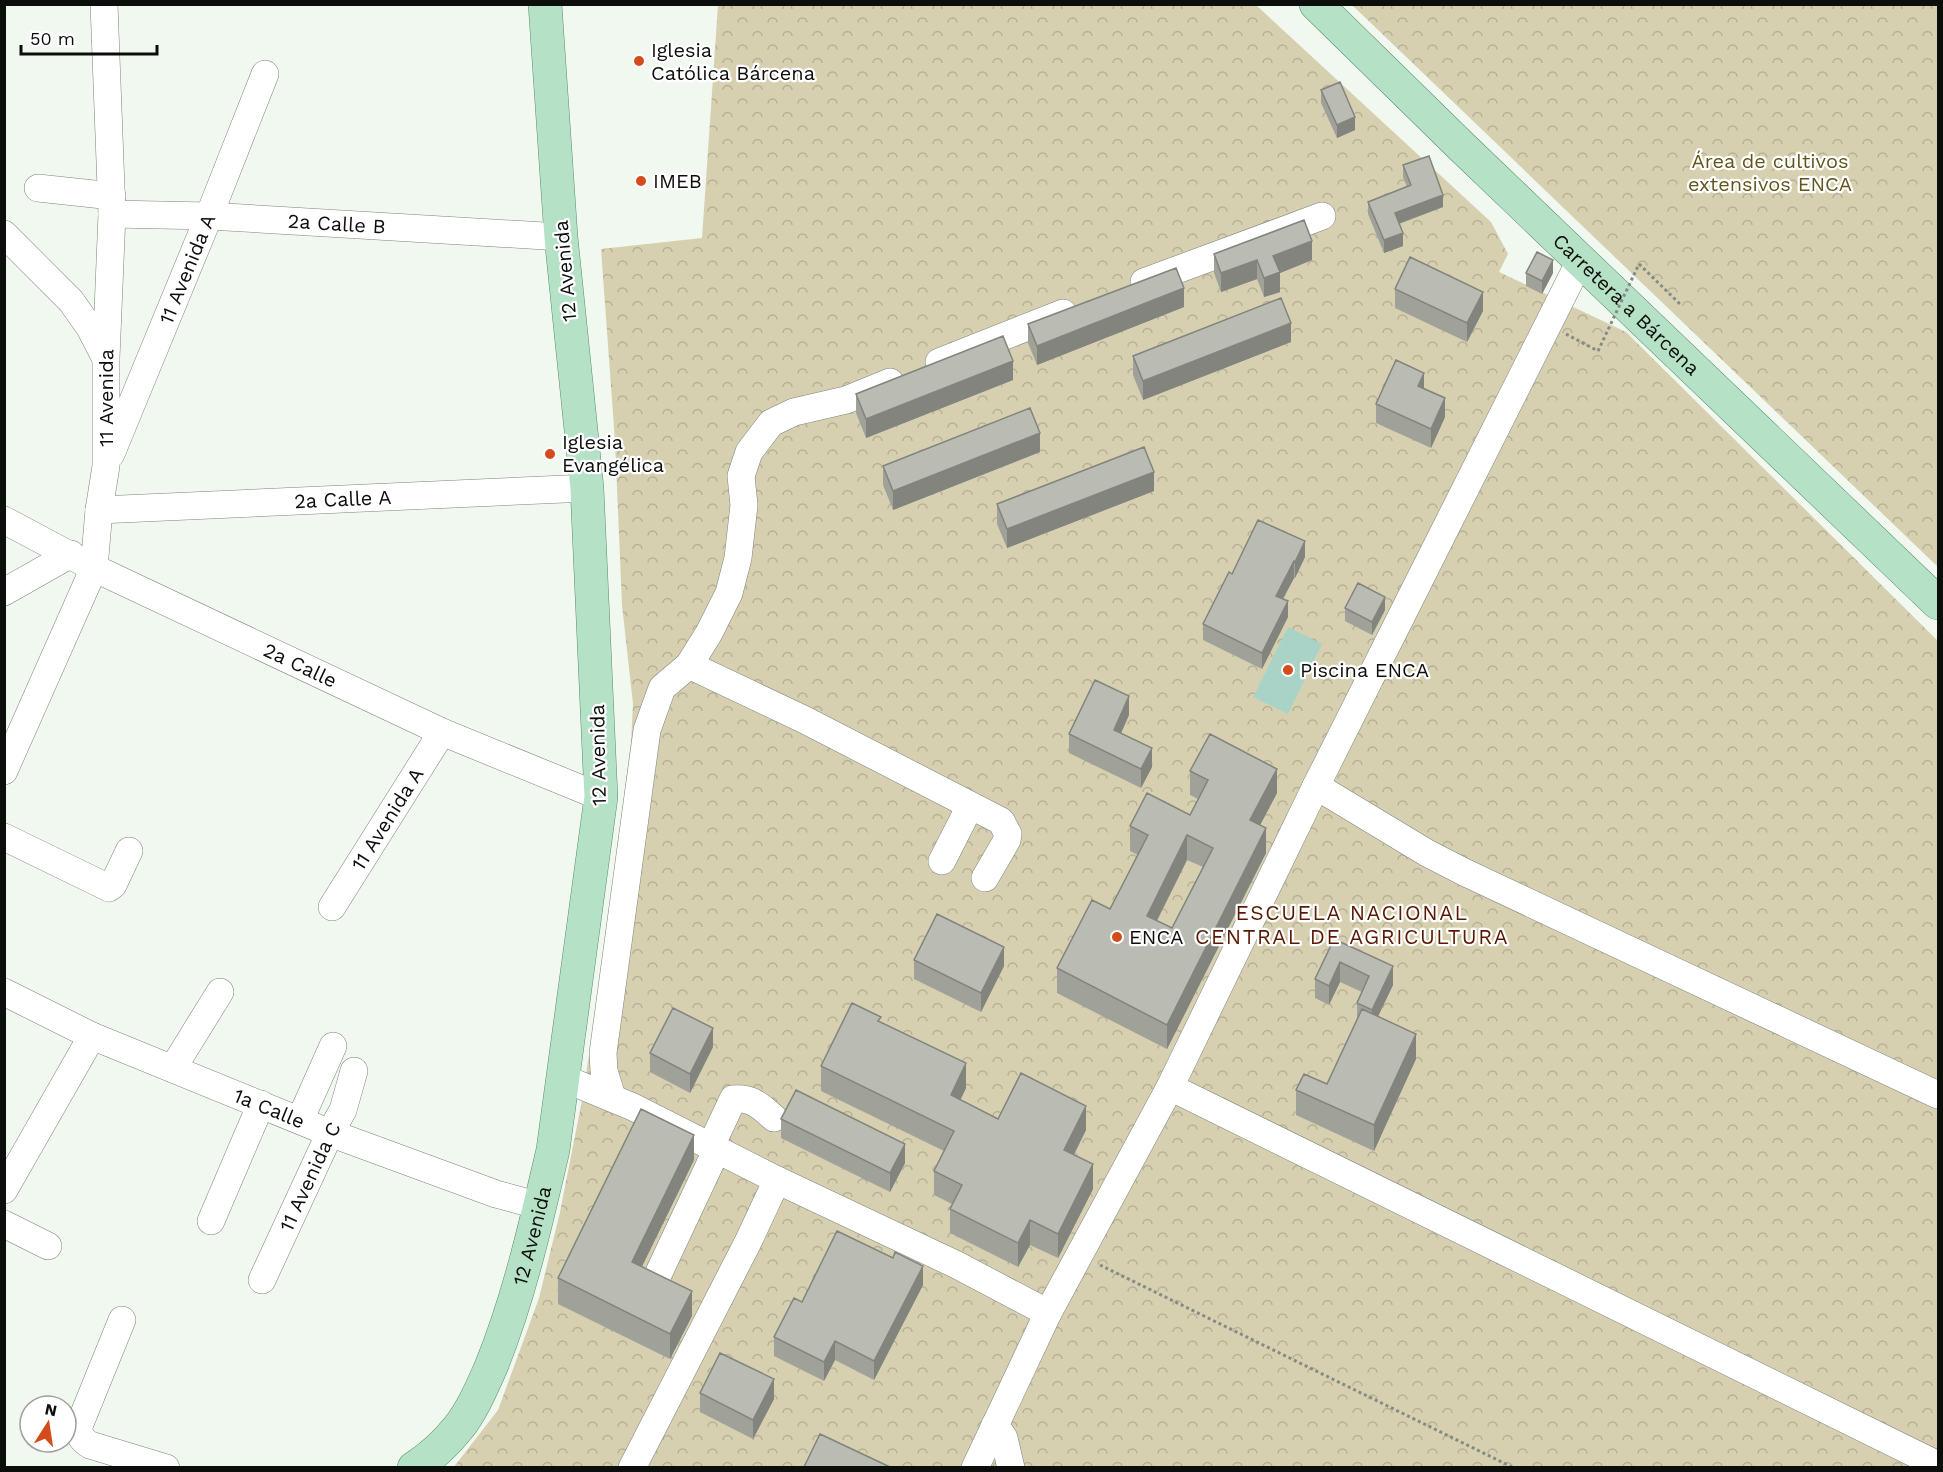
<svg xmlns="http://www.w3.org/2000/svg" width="1943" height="1472" font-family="'Work Sans',sans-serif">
<defs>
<pattern id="forest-crowns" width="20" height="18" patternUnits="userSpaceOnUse" patternTransform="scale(1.5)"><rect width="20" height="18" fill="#d6d0b0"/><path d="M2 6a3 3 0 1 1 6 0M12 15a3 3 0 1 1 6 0" fill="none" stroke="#b6b196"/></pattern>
</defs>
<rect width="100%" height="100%" fill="#f1f8ef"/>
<path fill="url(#forest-crowns)" d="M718 5H1256L1491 222 1508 254 1499 272 1626 332 1938 641V1467L453 1468 498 1410 539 1298 560 1212 582 1100 598 997 631 743 633 704 622 605 615 441 601 249 702 238Z
M1352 5H1938V567Z"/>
<path fill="#a9d3c7" d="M1288 627 1322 644 1288 714 1253 697Z"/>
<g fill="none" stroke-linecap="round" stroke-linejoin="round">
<g stroke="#7e847c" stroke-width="28">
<g id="minor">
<path d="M38 188 112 196"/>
<path id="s1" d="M112 214 209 216 561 237"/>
<path d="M4 234 71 301 90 328 105 357"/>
<path d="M1144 282 1322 216"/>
<path d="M939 362 1063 313"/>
<path id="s2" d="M111 454 209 216 265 74"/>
<path id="s3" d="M99 510 587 488"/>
<path id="s4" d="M4 520 94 568 442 732 601 797"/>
<path d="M4 592 71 554"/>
<path d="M689 665 709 633 729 593 738 558 744 505 741 476 749 452 771 423 794 412 846 400 890 382"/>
<path id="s5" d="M4 771 94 568 99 510 106 466V358L112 214 104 4"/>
<path d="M1316 786 1427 853 1464 872 1938 1095"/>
<path d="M4 837 109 888 113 885 129 851"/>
<path d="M942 861 970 806"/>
<path id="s6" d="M332 907 442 732"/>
<path id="s7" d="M4 992 92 1036 330 1133 496 1194 540 1206"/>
<path d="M173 1068 220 992"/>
<path d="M563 1078 633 1107 777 1180 957 1265 1048 1313 1170 1087 1316 786 1580 261"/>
<path d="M1170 1087 1938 1465"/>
<path d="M612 1097 604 1071 603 1053 647 730 662 688 689 665 805 720 1001 821 1008 834 1007 840 985 878"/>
<path d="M300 1120 333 1046"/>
<path d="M711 1146 733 1099C752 1097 760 1106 774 1118"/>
<path d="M4 1190 92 1036"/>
<path d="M211 1221 261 1104"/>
<path d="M4 1224 48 1246"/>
<path id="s8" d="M262 1280 330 1133 343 1110 354 1071"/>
<path d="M655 1281 717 1149"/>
<path d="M122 1320 79 1426C79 1436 82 1440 90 1445L166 1468"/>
<path d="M995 1425 1004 1438 1011 1468"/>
<path d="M632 1468 748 1242 777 1180"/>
<path d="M975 1468 1048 1313"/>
</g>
</g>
<g stroke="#5a8b6d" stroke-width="34">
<g id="major">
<path id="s9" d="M1316 4 1462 147 1938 603"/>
<path id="s10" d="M414 1468C431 1457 446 1443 458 1428 472 1411 482 1387 491 1367 519 1298 536 1223 553 1150L601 797 587 488 561 237 545 4"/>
</g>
</g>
<path stroke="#858a84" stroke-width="3" stroke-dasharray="3 3" stroke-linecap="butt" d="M1639 264 1680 304
M1566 334 1598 351
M1100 1265 1514 1468"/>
<use href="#minor" stroke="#fff" stroke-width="27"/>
<use href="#major" stroke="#b5e2c7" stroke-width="33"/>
<path stroke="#858a84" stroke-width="3" stroke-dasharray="3 3" stroke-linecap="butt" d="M1598 351 1639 264"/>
</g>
<path fill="#a0a29a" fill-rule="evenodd" d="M1321 90 1355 130 1337 138 1321 103Z
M1403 165 1443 207 1399 224 1403 246 1384 253 1368 214V202L1407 187 1403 177Z
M1214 254 1312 260 1280 273V292L1264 297 1257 279 1221 292 1214 273Z
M1526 273H1553L1542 294 1526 286Z
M1395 289 1483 311 1467 342 1395 308Z
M1184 307 1037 365 1028 343V324Z
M1291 342 1143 400 1133 375V356Z
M1013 380 866 438 856 413V394Z
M1424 389 1445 417 1431 448 1376 423V404Z
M1040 452 893 510 883 485V466Z
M1154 491 1007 548 997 524V504Z
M1305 557 1295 578H1294L1283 599 1288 617 1262 669 1203 640V624L1232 574Z
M1345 608 1385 610 1372 635 1345 621Z
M1129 715 1121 733 1152 767 1141 788 1069 753V734Z
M1190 771 1277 793 1260 825 1266 853 1167 1049 1057 993V968L1110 909 1138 855 1130 851V826L1190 815 1198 799 1190 795ZM1187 860 1203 867 1172 928 1157 921Z
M1334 939 1393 985 1378 1016 1416 1059 1374 1151 1296 1115V1090L1327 1084 1357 1019V1003L1362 992 1340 982 1329 1005 1315 998V979Z
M914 960 1004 966 981 1012 914 979Z
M881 1023 966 1088 960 1100 998 1119 1086 1130 1074 1155 1093 1189 1058 1258 1030 1245 1018 1267 950 1233V1209L952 1204 934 1195V1171L944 1151 821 1091V1066Z
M713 1047 690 1093 650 1072V1053Z
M781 1119 905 1163 890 1192 781 1138Z
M694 1160 642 1266 692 1316 670 1359 558 1304V1278Z
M923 1285 874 1380 835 1360 824 1381 774 1356V1337L802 1302Z
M700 1393 774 1399 753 1439 700 1412Z"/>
<path fill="#82847d" d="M1355 117V130L1337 138V125Z
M1443 195V207L1395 225V213Z
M1403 233V246L1384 253V240Z
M1312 241V260L1280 273V292L1264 297V278L1273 256Z
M1257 260V279L1221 292V273Z
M1553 260V273L1542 294V281Z
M1184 288V307L1037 365V346Z
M1483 292V311L1467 342V323Z
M1291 323V342L1143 400V381Z
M1013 361V380L866 438V419Z
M1424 373V392L1418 386Z
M1445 398V417L1431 448V429Z
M1040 433V452L893 510V491Z
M1154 472V491L1007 548V529Z
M1305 541V557L1295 578V562Z
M1294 561V578L1276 612V596Z
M1385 597V610L1372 635V622Z
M1288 601V617L1262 669V653Z
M1129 696V715L1114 749V730Z
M1152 748V767L1141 788V769Z
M1277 769V793L1250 844V820Z
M1266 828V853L1167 1049V1025Z
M1187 835V860L1147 940V916Z
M1004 947V966L981 1012V993Z
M1340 962V982L1329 1005V986Z
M1393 966V985L1372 1029V1010Z
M713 1028V1047L690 1093V1074Z
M1416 1034V1059L1374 1151V1125Z
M966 1063V1088L951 1120V1095Z
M1086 1106V1130L1064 1174V1150Z
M694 1135V1160L632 1287V1262Z
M905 1144V1163L890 1192V1173Z
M1093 1164V1189L1058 1258V1234Z
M1030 1220V1245L1018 1267V1243Z
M923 1266V1285L874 1380V1361Z
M692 1291V1316L670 1359V1334Z
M835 1341V1360L824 1381V1362Z
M774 1379V1399L753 1439V1420Z"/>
<path fill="#babcb3" stroke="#82847d" stroke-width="1.5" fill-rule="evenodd" d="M1340 82 1355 117 1337 125 1321 90Z
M1429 156 1443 195 1395 213 1403 233 1384 240 1368 202 1411 185 1403 165Z
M1304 220 1312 241 1273 256 1280 272 1264 278 1257 260 1221 273 1214 254Z
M1537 252 1553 260 1542 281 1526 273Z
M1410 257 1483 292 1467 323 1395 289Z
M1176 268 1184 288 1037 346 1028 324Z
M1281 298 1291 323 1143 381 1133 356Z
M1003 336 1013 361 866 419 856 394Z
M1396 360 1424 373 1418 386 1445 398 1431 429 1376 404Z
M1030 408 1040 433 893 491 883 466Z
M1144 447 1154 472 1007 529 997 504Z
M1258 520 1305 541 1295 562 1294 561 1276 596 1288 601 1262 653 1203 624 1229 572 1232 574Z
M1358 583 1385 597 1372 622 1345 608Z
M1095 680 1129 696 1114 730 1152 748 1141 769 1069 734Z
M1210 734 1277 769 1250 820 1266 828 1167 1025 1057 968 1092 900 1110 909 1148 835 1130 826 1147 793 1190 815 1208 780 1190 771ZM1187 835 1213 848 1172 928 1147 916Z
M937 914 1004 947 981 993 914 960Z
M1334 939 1393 966 1372 1010 1357 1003 1369 976 1340 962 1329 986 1315 979Z
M852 1003 881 1017 878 1021 966 1063 951 1095 998 1119 1021 1073 1086 1106 1064 1150 1093 1164 1058 1234 1030 1220 1018 1243 950 1209 962 1185 934 1171 954 1131 821 1066Z
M673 1008 713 1028 690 1074 650 1053Z
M1362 1009 1416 1034 1374 1125 1296 1090 1304 1074 1327 1084Z
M796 1090 905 1144 890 1173 781 1119Z
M641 1109 694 1135 632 1262 692 1291 670 1334 558 1278Z
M837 1231 893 1258 895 1252 923 1266 874 1361 835 1341 824 1362 774 1337 794 1298 802 1302Z
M720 1353 774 1379 753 1420 700 1393Z
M820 1434 890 1467H804Z"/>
<g fill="#d44c1d" stroke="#fff" stroke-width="2">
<circle cx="639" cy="61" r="6"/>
<circle cx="641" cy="181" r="6"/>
<circle cx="550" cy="454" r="6"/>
<circle cx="1288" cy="670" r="6"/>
<circle cx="1117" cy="937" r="6"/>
</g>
<g text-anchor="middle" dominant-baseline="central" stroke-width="4.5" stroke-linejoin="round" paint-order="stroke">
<g font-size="20" fill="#0c0e0b" stroke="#fff" text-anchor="start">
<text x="651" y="50">Iglesia<tspan x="651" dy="23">Católica Bárcena</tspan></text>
<text x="653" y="181">IMEB</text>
<text x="562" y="442">Iglesia<tspan x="562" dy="23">Evangélica</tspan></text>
<text x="1300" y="670">Piscina ENCA</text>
<text x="1129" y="937">ENCA</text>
</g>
<g font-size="20" fill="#61551b" stroke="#fff">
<text x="1770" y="161">Área de cultivos<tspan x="1770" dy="23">extensivos ENCA</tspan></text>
</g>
<g font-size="20" fill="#0c0e0b" stroke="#fff">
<text stroke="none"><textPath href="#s1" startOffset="225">2a Calle B</textPath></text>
<text stroke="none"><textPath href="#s2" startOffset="200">11 Avenida A</textPath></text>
<text transform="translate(565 271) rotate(-95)">12 Avenida</text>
<text stroke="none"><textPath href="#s9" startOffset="432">Carretera a Bárcena</textPath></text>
<text stroke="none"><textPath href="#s5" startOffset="393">11 Avenida</textPath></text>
<text stroke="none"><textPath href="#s3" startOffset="244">2a Calle A</textPath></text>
<text stroke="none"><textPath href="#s4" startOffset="330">2a Calle</textPath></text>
<text transform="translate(598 755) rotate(-91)">12 Avenida</text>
<text stroke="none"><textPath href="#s6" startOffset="104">11 Avenida A</textPath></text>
<text stroke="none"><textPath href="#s7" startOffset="290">1a Calle</textPath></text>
<text stroke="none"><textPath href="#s8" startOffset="114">11 Avenida C</textPath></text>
<text stroke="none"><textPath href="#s10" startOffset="267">12 Avenida</textPath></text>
</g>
<g font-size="21" letter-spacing="1.5" fill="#591802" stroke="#fff">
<text x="1352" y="912">ESCUELA NACIONAL<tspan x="1352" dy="24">CENTRAL DE AGRICULTURA</tspan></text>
</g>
</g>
<rect width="1943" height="1472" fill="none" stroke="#0c0e0b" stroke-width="12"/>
<g transform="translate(48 1424) rotate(12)"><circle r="28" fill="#ffffff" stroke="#9e9f9d" stroke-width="1.5"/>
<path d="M0-4.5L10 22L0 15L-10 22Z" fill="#d44c1d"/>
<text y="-9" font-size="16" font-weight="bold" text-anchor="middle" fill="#0c0e0b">N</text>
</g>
<path d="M21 45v9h136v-9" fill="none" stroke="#0c0e0b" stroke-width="3"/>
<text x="30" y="45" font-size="18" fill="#0c0e0b" stroke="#ffffff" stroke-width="4.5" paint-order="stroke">50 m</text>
</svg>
